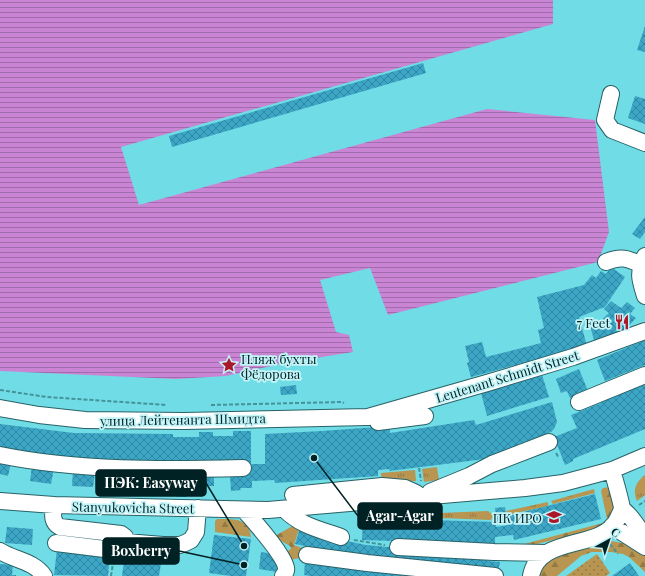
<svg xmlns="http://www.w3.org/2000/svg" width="645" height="576" font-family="'Playfair Display',serif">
<defs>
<pattern id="grass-tufts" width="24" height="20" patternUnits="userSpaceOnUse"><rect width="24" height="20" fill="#b89551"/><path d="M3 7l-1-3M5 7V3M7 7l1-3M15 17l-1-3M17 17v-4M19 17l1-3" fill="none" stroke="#937943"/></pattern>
<pattern id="forest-firs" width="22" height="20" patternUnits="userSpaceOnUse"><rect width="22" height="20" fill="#b89551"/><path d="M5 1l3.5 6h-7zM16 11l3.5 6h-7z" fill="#937943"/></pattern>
<pattern id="park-dots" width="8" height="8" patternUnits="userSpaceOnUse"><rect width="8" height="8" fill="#b89551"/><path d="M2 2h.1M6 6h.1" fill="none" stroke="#937943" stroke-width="1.8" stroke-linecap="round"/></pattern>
<pattern id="water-rules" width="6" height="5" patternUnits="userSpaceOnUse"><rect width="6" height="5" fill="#c985d3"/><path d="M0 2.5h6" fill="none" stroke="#a16cab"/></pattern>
<pattern id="building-cross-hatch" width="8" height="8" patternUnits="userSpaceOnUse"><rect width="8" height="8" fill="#3ca6c7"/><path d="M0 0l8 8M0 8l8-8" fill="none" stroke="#3087a1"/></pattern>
</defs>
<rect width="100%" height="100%" fill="#70dce5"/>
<path fill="url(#grass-tufts)" d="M437 467 439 480 424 482 422 469Z
M415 470 416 481 382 484 381 473Z
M645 475V495L637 501C632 490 636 482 645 475Z
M594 489 595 493 553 504 551 501Z
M548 502V506L507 515 506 511Z
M488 511 493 515 492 519 490 520 440 518 437 515 440 513Z"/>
<path fill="url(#forest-firs)" d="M610 487 617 509 601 528 525 547 512 545 524 544 603 523 607 519 601 491 603 488Z
M217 519C232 519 249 517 251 537L215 532V521Z
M294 525 299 529 294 545 302 548 303 552 299 558 291 560 278 544 288 551 291 549 290 546 276 538 275 536Z
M606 540 627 544 645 556V572L629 557 623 554 611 552H592L581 556 557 576H536L544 559Z"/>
<path fill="url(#park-dots)" d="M597 554 610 573 606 576H566Z"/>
<path fill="url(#water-rules)" d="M0 0H553V24L121 147 139 205 487 109 595 120 609 232 598 262 388 315 370 268 320 280 336 332 349 335 353 352 285 363 226 376 176 379 0 371Z"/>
<path fill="url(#building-cross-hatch)" d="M645 26V52L637 50Z
M423 63 426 73 172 147 169 136Z
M635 96 645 99V124L628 118Z
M645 217V232L640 239 632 234Z
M611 267 625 277 605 307 579 317 587 346 471 377 467 363 469 362 465 346 482 342 486 357 541 343 538 330 544 328 537 297 584 285 592 275 596 278 601 271 606 274Z
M611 301 621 308 627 302 635 308 630 314 636 318 625 330 594 340 590 326 598 323 609 313 604 309Z
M645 340V365L605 381 597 360Z
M579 369 588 391 570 398 567 391 561 393 556 379Z
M542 375 549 397 487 416 481 393Z
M645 384V429L573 459V461L565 465 554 437 577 428 571 415 601 403 599 399 632 385 638 387Z
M296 385 297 394 281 395 280 387Z
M552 402 557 422 554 429 551 432 519 444 513 448 485 459 389 471 390 469 378 470V476L275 483 274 480 252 481V488H240L241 490 231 491 230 476H214V486H203V489H191V473H173L172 487 161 486V488H151V474L135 473V484H124V489H114V473H95L93 487 72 486 73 470 54 468 51 484 30 481 32 466 11 463 8 476 0 474V424L74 433 173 434V437H199V432H213V436H233V431H251V464H265V434L322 431 390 426V433L474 420 476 425Z
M182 489 187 497H176Z
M595 494 601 519 514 540 513 535 495 537V544L362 540 363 518 496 522V527L509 525 507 516Z
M505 507 507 523 497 524 495 508Z
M7 527 33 529 32 545 5 543Z
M299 531 366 545 487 556V561L500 562 498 572 365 558 295 544Z
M214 535 251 539 246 576H231L209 573Z
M57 549 110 556 108 576 54 575Z
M125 552 162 557 159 576H122Z
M261 552 279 555 277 572 259 569Z
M305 562 418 576H310L304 575Z
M630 563 639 576H612Z
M0 564 13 565 12 575H16V576H0Z"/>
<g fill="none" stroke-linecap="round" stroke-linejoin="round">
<g stroke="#286267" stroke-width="18">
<path id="minor" d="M611 94 605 120 612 130 645 143
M645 256C638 274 639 277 645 296
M606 262C621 256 627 258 642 265
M579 402 645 375
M0 408 39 415 85 420 184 421 368 417 487 383 573 357 645 331
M378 422 425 416
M0 455C79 471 163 470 243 468
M430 492 469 476 492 464 549 442
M293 495 382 486 405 488 416 493 421 498
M0 501 54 505 268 510 525 488 563 483 612 470 645 456
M54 505C53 514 51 522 60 527L121 534 125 537 126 542 163 545H180L185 543 191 540 196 532 198 508
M284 509C301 526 319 529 341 537
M622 509C632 515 636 527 645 535
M244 510C253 520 285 556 286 568 287 571 285 573 283 576
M612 526 645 547
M56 543 121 551 125 547 126 542
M398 547 494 552 545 553
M0 551C14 560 34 561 44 576
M307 555 367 563 495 576
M531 576C539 533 603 552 618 518 619 515 621 512 622 509 622 504 614 477 612 470"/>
</g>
<path stroke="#44939a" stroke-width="2" stroke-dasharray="4 2" stroke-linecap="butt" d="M0 390 47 397 167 405
M211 405 342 402 344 403
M556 453 559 458
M419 468 421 481
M639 505 645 501
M354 540 385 545
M610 544 618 554
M111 576 113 563"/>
<use href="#minor" stroke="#fff" stroke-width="16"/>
</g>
<defs>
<g id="restaurant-bare" transform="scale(1.2)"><path d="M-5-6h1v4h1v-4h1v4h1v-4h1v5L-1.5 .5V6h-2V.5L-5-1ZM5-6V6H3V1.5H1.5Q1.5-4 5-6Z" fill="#ac1829" stroke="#c3f4f8" stroke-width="2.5" paint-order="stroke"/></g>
<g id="sight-bare" transform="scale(1.2)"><path d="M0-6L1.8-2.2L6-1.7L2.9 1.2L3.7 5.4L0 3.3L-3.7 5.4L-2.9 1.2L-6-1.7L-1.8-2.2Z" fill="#ac1829" stroke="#c3f4f8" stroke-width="2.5" paint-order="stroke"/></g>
<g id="university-bare" transform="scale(1.2)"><path d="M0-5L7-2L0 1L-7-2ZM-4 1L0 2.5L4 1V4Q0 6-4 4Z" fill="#ac1829" stroke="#c3f4f8" stroke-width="2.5" paint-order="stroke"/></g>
</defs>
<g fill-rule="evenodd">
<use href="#restaurant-bare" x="622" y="322"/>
<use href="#sight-bare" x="229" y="365"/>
<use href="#university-bare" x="554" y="517"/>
</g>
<g text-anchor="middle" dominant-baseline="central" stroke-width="3.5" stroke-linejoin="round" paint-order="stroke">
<g font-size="13" fill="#002225" stroke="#c3f4f8" text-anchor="end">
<text x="610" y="322">7 Feet</text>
<text x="241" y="358" text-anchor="start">Пляж бухты<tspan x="241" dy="15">Фёдорова</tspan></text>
<text x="542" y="517">ПК ИРО</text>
</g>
<g font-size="13" fill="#002225" stroke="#c3f4f8">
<text transform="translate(507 376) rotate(-17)">Leutenant Schmidt Street</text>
<text transform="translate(183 419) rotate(-1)">улица Лейтенанта Шмидта</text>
<text transform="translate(133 507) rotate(1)">Stanyukovicha Street</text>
</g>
</g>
<path fill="none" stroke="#002225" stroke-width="1.5" d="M244 546L206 483M314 458L358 516M244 565L179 551"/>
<g fill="#002225" stroke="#c3f4f8" stroke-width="1.5">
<circle cx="244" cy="546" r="4"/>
<circle cx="314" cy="458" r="4"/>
<circle cx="244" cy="565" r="4"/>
</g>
<g fill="#002225" stroke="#002225" stroke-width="1.5">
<rect x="96" y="470" width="110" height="26" rx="4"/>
<rect x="358" y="503" width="84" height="26" rx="4"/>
<rect x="103" y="538" width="76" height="26" rx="4"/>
</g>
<g font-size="14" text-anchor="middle" font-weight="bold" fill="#fff">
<text x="151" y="488">ПЭК: Easyway</text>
<text x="400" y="521">Agar-Agar</text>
<text x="141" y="556">Boxberry</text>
</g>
<g transform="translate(609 540) rotate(40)" stroke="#c3f4f8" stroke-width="3" paint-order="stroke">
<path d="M0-3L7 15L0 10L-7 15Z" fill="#002225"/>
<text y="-6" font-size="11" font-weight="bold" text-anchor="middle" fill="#002225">С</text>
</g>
</svg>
